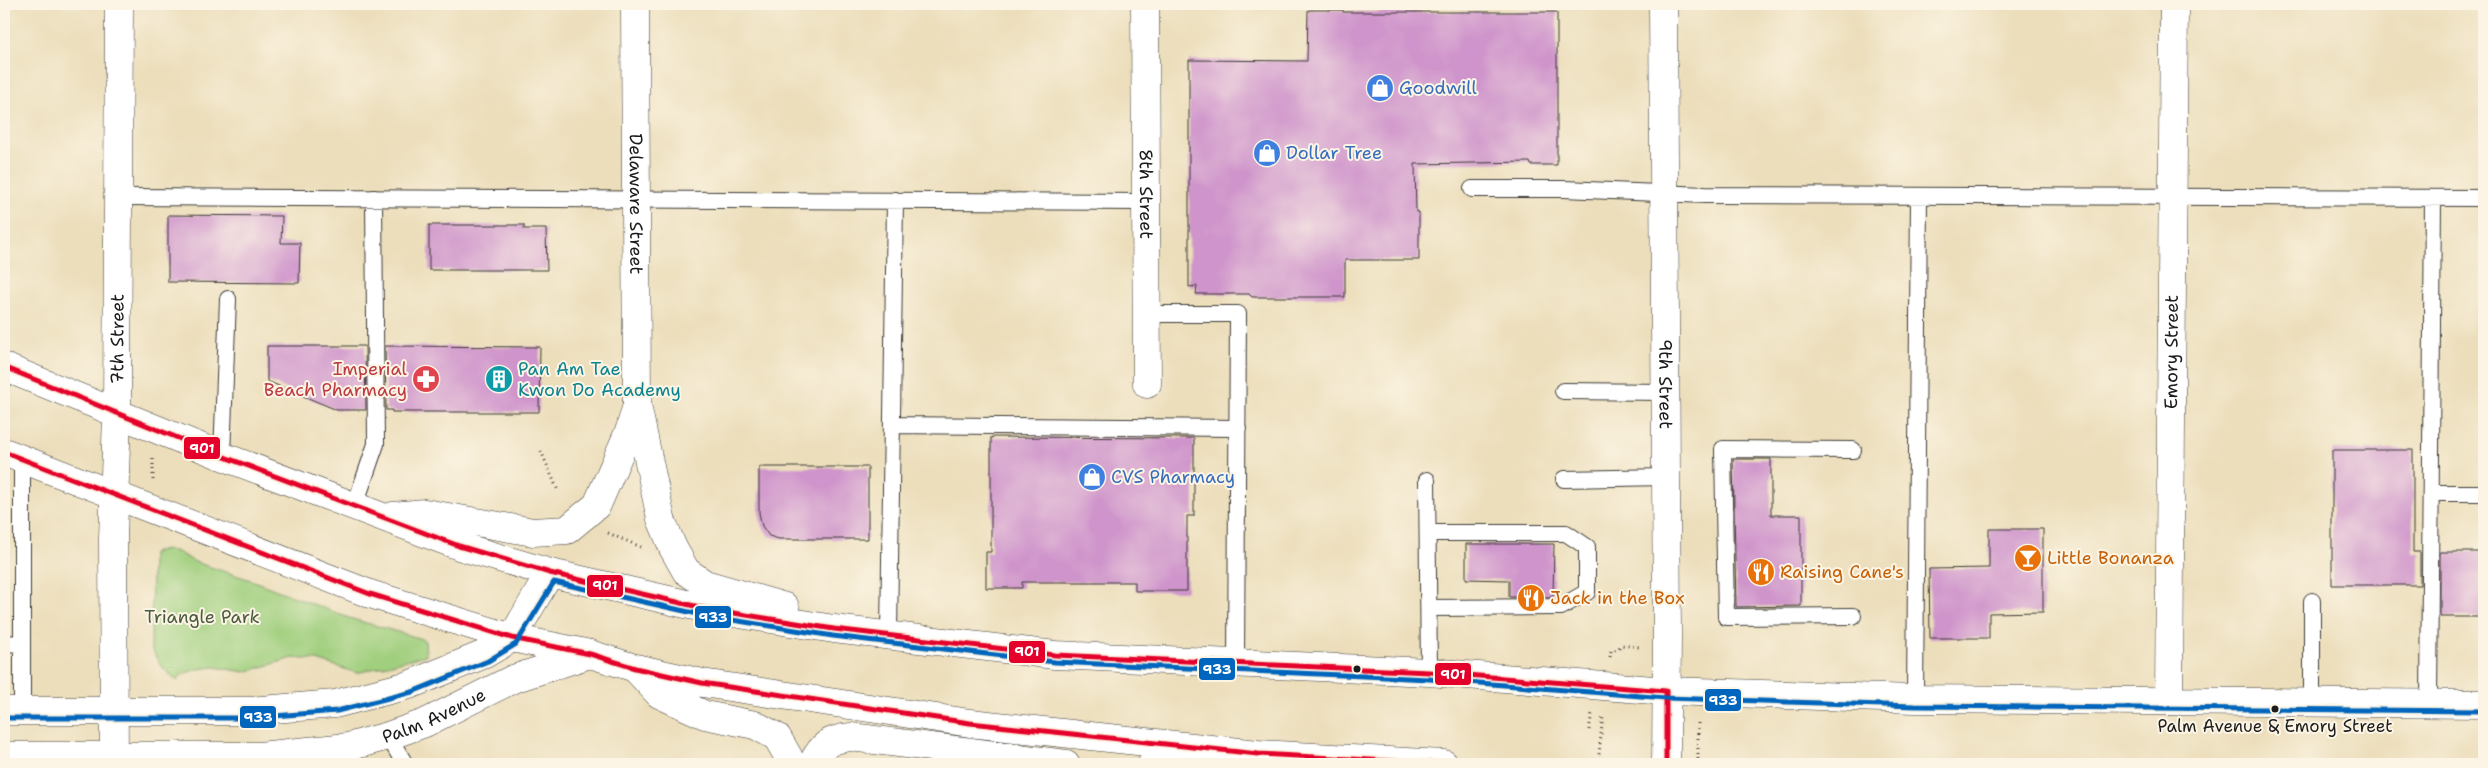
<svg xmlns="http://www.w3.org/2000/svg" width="2488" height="768" font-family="'Shantell Sans',sans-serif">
<rect width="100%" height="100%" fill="#fcf5e5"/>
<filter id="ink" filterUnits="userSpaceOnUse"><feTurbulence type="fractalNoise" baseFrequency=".02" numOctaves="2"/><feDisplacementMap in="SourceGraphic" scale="10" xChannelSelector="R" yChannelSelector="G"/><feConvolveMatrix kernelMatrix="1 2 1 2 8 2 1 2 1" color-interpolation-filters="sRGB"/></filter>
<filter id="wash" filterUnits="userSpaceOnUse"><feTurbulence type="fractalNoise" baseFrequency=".0096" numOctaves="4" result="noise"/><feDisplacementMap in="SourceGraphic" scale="20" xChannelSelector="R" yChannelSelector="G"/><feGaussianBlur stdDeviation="1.12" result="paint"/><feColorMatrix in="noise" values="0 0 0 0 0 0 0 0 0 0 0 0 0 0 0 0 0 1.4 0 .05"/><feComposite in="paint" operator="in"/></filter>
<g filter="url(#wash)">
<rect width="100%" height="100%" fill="#ecdebb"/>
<path fill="#a0cf7e" stroke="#5e764d" d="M160 550 175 551 195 562 251 580 349 618 419 638 425 641 426 655 357 673 317 660 293 658 245 672 214 667 198 669 181 675 177 681 161 666 151 648 152 554Z"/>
<g id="blocks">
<path fill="#cf94cb" d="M1308 10H1343V12H1557V165H1531L1530 162 1415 164 1416 212H1419V260H1345V297H1252L1249 294H1196L1197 286 1189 287V60L1307 61Z
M168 215 282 216 281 243H300L299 283 168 282Z
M429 225H524V229H546L547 270H429Z
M267 346H365L366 410H337L267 381Z
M385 346 540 347 539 412H392V410H386Z
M991 437 1194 438V516H1187V591H1135V582H1022V588H986V552H991Z
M2332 450H2413V552H2420V585H2332Z
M1733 459H1771V515H1801V606L1736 607Z
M759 467H868V539H779L769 536 762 526 759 513Z
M1989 529H2043V612L1989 613V638H1930L1929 569 1989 568Z
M1466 544H1554L1553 597H1509V580L1466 579Z
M2440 552H2484V617H2440Z"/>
</g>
</g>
<g filter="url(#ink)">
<use href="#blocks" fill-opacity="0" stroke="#3b3934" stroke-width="1"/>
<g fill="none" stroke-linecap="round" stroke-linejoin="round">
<g stroke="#3b3934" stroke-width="18">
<path id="lane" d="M1472 189H1564L1705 195 2484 198
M118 197 1146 202
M1146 314H1238L1236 663
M1563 391 1666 392
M892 425 1238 428
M1853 450 1723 449 1726 617 1853 616
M222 456 228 299
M1564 479 1666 477
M1427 480 1429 672
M2431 493H2484
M354 508 376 444 374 198
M1428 533H1566L1587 547V592L1561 607 1429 608
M889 634 895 200
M4 643 22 644
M1915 699 1919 196
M2312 704V601
M2429 704 2433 198
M22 711V460
M388 736 405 764"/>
</g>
<g stroke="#3b3934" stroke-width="29">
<g id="street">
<path id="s1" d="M1145 4 1147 384"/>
<path id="s2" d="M117 414 119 4"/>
<path id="s3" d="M2169 701 2174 4"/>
</g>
</g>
<g stroke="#3b3934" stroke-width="29">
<g id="secondary">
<path id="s4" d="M635 4 637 405 661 519 673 548"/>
<path id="s5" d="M1663 4 1667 634 1666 764"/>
<path d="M585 515 597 505 630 429 637 405"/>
<path d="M114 764 113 539 117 414"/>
</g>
</g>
<g stroke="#3b3934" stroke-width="29">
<g id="primary">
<path d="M4 711H249L335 704 409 685 485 654 512 638 550 573"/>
<path id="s6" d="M4 756H259L348 747 388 736 425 723 513 679 590 654"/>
</g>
</g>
<g stroke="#3b3934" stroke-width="29">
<path id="highway" d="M4 367 222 456 459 546 550 573 708 609 834 629 1055 655 1429 672 1666 691 1915 699 2484 704
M4 452 370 594 512 638 590 654 635 668 702 683 970 723 1258 754 1444 764
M393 516 425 513 533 532 567 530 585 515
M673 548 686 571 705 584 785 607
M635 668 659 694 705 715 755 725 777 737 789 758V764
M812 764C822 745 829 739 851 737L1066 764
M1152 764 1200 760"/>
</g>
<path stroke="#3b3934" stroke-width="3" stroke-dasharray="1 4" stroke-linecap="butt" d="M541 451 558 491
M153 459V480
M608 533 641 547
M1610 657 1611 651 1618 649 1621 645 1639 647
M1589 730 1592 713
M1598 764 1603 715
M1698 764V721"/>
<use href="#lane" stroke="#fff" stroke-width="16"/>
<use href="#street" stroke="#fff" stroke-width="28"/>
<use href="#secondary" stroke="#fff" stroke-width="28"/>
<use href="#primary" stroke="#fff" stroke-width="28"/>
<use href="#highway" stroke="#fff" stroke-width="28"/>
<g stroke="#fcf5e5" stroke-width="9">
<path id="bus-1" d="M4 367 222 456 459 546 550 573 708 609 834 629 1055 655 1429 672 1666 691
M4 452 370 594 512 638 590 654 635 668 702 683 970 723 1258 754 1444 764
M1666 691V764"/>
</g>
<g stroke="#fcf5e5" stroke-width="9">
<path id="bus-2" d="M4 718H249L337 711 412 692 488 661 516 644 554 582 707 616 833 636 1055 662 1429 679 1666 698 1915 706 2484 711"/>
</g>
<use href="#bus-1" stroke="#e4002b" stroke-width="5"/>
<use href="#bus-2" stroke="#0065bd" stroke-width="5"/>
</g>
</g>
<defs>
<g id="shop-disc" transform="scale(1.4375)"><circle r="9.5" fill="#3f7fe0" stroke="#fcf5e5"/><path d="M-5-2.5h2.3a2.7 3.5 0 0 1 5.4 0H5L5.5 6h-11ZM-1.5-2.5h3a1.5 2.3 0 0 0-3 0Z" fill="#fff"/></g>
<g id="pharmacy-disc" transform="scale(1.4375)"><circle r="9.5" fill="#e0444e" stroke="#fcf5e5"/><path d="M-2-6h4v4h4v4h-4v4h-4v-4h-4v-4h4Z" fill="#fff"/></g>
<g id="building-disc" transform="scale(1.4375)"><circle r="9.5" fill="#0f9aa8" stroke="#fcf5e5"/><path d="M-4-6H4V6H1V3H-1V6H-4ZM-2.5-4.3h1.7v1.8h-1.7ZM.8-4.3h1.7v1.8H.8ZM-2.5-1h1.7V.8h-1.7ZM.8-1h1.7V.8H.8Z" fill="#fff"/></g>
<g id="bar-disc" transform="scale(1.4375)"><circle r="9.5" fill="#e8710a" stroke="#fcf5e5"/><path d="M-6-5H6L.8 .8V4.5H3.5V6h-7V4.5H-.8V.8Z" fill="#fff"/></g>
<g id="restaurant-disc" transform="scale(1.4375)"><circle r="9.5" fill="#e8710a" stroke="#fcf5e5"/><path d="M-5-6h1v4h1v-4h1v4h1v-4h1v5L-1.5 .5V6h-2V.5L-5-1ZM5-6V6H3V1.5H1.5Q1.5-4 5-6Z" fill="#fff"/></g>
</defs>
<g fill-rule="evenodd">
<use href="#shop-disc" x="1380" y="88"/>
<use href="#shop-disc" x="1267" y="153"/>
<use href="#pharmacy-disc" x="426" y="379"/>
<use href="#building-disc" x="499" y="379"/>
<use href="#shop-disc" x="1092" y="477"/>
<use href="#bar-disc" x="2028" y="558"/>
<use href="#restaurant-disc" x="1761" y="572"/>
<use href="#restaurant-disc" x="1531" y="598"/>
</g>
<g fill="#1c1c1c" stroke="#fcf5e5" stroke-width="2">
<circle cx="1357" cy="669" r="4.5"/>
<circle cx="2275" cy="709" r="4.5"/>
</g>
<g text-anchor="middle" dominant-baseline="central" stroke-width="4" stroke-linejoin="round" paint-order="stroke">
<g font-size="17" fill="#1c1c1c" stroke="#fcf5e5">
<text x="2275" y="726">Palm Avenue &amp; Emory Street</text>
</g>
<g font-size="18" fill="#366cbe" stroke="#fcf5e5" text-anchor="start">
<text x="1399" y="88">Goodwill</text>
<text x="1286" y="153">Dollar Tree</text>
<text x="1111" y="477">CVS Pharmacy</text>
</g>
<g font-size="18" fill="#1c1c1c" stroke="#fcf5e5">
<text stroke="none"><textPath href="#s1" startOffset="190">8th Street</textPath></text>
<text stroke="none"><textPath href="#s4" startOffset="200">Delaware Street</textPath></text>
<text stroke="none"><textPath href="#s2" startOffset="75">7th Street</textPath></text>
<text stroke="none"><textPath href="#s3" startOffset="349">Emory Street</textPath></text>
<text stroke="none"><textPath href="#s5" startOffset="380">9th Street</textPath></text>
<text stroke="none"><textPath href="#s6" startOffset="436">Palm Avenue</textPath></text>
</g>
<g font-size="18" fill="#be3a42" stroke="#fcf5e5" text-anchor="end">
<text x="407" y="369">Imperial<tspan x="407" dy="21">Beach Pharmacy</tspan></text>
</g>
<g font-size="18" fill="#0d838f" stroke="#fcf5e5" text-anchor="start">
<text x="518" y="369">Pan Am Tae<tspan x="518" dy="21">Kwon Do Academy</tspan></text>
</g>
<g font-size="18" fill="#c56008" stroke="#fcf5e5" text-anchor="start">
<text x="2047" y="558">Little Bonanza</text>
<text x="1780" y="572">Raising Cane's</text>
<text x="1550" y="598">Jack in the Box</text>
</g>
<g font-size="18" fill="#4a5b3e" stroke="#fcf5e5">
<text x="202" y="617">Triangle Park</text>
</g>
</g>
<g stroke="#fcf5e5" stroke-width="2">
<rect x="183" y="436" width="38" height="24" rx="5" fill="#e4002b"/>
<rect x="586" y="574" width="38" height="24" rx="5" fill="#e4002b"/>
<rect x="694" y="605" width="38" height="24" rx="5" fill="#0065bd"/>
<rect x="1008" y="640" width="38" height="24" rx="5" fill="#e4002b"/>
<rect x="1198" y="657" width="38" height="24" rx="5" fill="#0065bd"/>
<rect x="1434" y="662" width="38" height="24" rx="5" fill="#e4002b"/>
<rect x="1704" y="688" width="38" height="24" rx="5" fill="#0065bd"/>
<rect x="239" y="705" width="38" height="24" rx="5" fill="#0065bd"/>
</g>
<g font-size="14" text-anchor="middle" font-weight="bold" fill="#fff">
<text x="202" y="453">901</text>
<text x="605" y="590">901</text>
<text x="713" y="622">933</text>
<text x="1027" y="656">901</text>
<text x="1217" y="674">933</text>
<text x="1453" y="679">901</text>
<text x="1723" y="705">933</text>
<text x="258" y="722">933</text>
</g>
<rect width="2488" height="768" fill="none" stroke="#fcf5e5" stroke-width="20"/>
</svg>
